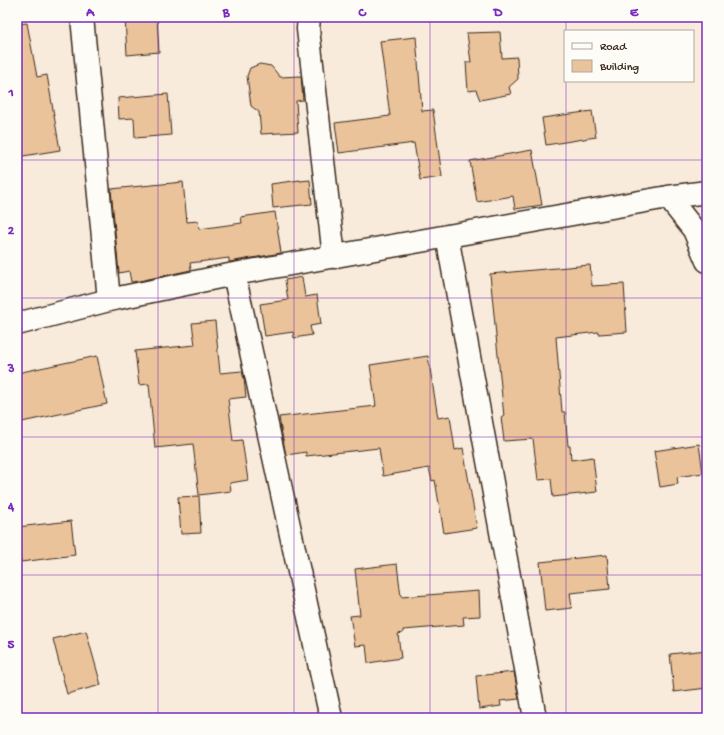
<svg xmlns="http://www.w3.org/2000/svg" width="724" height="735" font-family="'Gochi Hand',sans-serif">
<rect width="100%" height="100%" fill="#f8ebdb"/>
<filter id="ink" filterUnits="userSpaceOnUse"><feTurbulence type="fractalNoise" baseFrequency=".025" numOctaves="2"/><feDisplacementMap in="SourceGraphic" scale="8" xChannelSelector="R" yChannelSelector="G"/><feConvolveMatrix kernelMatrix="1 2 1 2 8 2 1 2 1" color-interpolation-filters="sRGB"/></filter>
<g filter="url(#ink)">
<path fill="#ebc39b" stroke="#3b2a1e" d="M125 17H157L159 52 127 55Z
M27 23 37 77 47 75 60 150 17 157V24Z
M500 32 502 58 517 57 518 79 509 87 511 94 480 100 476 90 468 91 466 62H471L467 33Z
M416 37 422 111 433 110 442 177 420 180 414 143 339 153 335 123 390 116 380 41Z
M260 64 271 66 280 77 301 76 303 100 296 101 298 132 261 134 259 112 251 106 247 76 250 68Z
M168 94 171 135 135 138 134 118 119 119 118 98Z
M592 111 596 137 546 145 542 118Z
M532 150 542 205 515 209 513 196 477 202 470 161Z
M300 180V181L310 180 312 204 273 208 271 184Z
M183 182 187 222 198 221 199 229 242 223 241 217 275 212 281 253 229 262V258L190 263 191 270 139 281 131 282 129 271 119 273 111 189Z
M590 265 592 286 624 284 627 332 599 334 598 332 556 337 562 412H565L568 446H570L571 460 593 457 597 492 553 497 551 479 538 480 533 439 504 441 501 417H504L490 274Z
M302 277 305 297 317 295 321 324 310 326 312 335 294 338 293 332 265 336 260 304 288 300 285 280Z
M215 321 220 373 242 371 244 379 246 397 228 399 233 441 242 440 248 480 230 483 231 491 199 495 193 444 155 448 149 384 139 385 135 351 195 345 192 323Z
M97 356 107 404 17 423V373Z
M428 356 438 418 450 416 455 450 463 448 477 528 444 533 435 480 432 481 429 468 383 476 379 448 306 456V452L286 455 281 429 279 417 376 406 370 365Z
M699 444 703 473 677 477 678 484 660 487 654 451Z
M199 496 201 533 181 534 178 497Z
M71 521 75 555 21 562 17 527Z
M607 555 610 589 570 593 572 608 545 611 540 562Z
M397 564 401 597 479 591 480 616 463 617 464 625 403 630V633L398 634 401 658 368 663 366 645 355 646 350 616 360 615 355 569Z
M86 631 101 685 67 694 53 639Z
M707 650V688L674 692 670 654Z
M514 672 519 699 500 701 501 706 479 709 476 676Z"/>
<g fill="none" stroke-linecap="round" stroke-linejoin="round">
<g stroke="#3b2a1e" stroke-width="25">
<path id="minor" d="M82 17 109 300
M309 17 308 29 334 257
M668 197 694 230 707 261
M447 236 535 718
M234 274 331 718
M17 324 109 300 234 274 668 197 707 192"/>
</g>
<use href="#minor" stroke="#fdfcf7" stroke-width="22"/>
</g>
</g>
<path fill="none" stroke="#7b2cbf" stroke-width="1" stroke-opacity="0.55" d="M158 17V718M294 17V718M430 17V718M566 17V31M566 81V718M17 160H707M17 298H707M17 437H707M17 575H707"/>
<rect width="724" height="735" fill="none" stroke="#fdfcf7" stroke-width="44"/>
<rect x="564" y="30" width="130" height="52" fill="#fdfcf7" stroke="#afa8a0"/>
<rect x="572" y="43" width="20" height="6" fill="#fdfcf7" stroke="#afa8a0"/>
<text x="600" y="50" font-size="12" fill="#3b2a1e">Road</text>
<rect x="572" y="60" width="20" height="12" fill="#ebc39b" stroke="#afa8a0"/>
<text x="600" y="70" font-size="12" fill="#3b2a1e">Building</text>
<rect x="22" y="22" width="680" height="691" fill="none" stroke="#7b2cbf" stroke-width="1.5"/>
<g font-size="13" text-anchor="middle" font-weight="bold" fill="#7b2cbf">
<text x="90" y="16">A</text>
<text x="226" y="16">B</text>
<text x="362" y="16">C</text>
<text x="498" y="16">D</text>
<text x="634" y="16">E</text>
<text x="11" y="96">1</text>
<text x="11" y="234">2</text>
<text x="11" y="372">3</text>
<text x="11" y="510">4</text>
<text x="11" y="648">5</text>
</g>
</svg>
